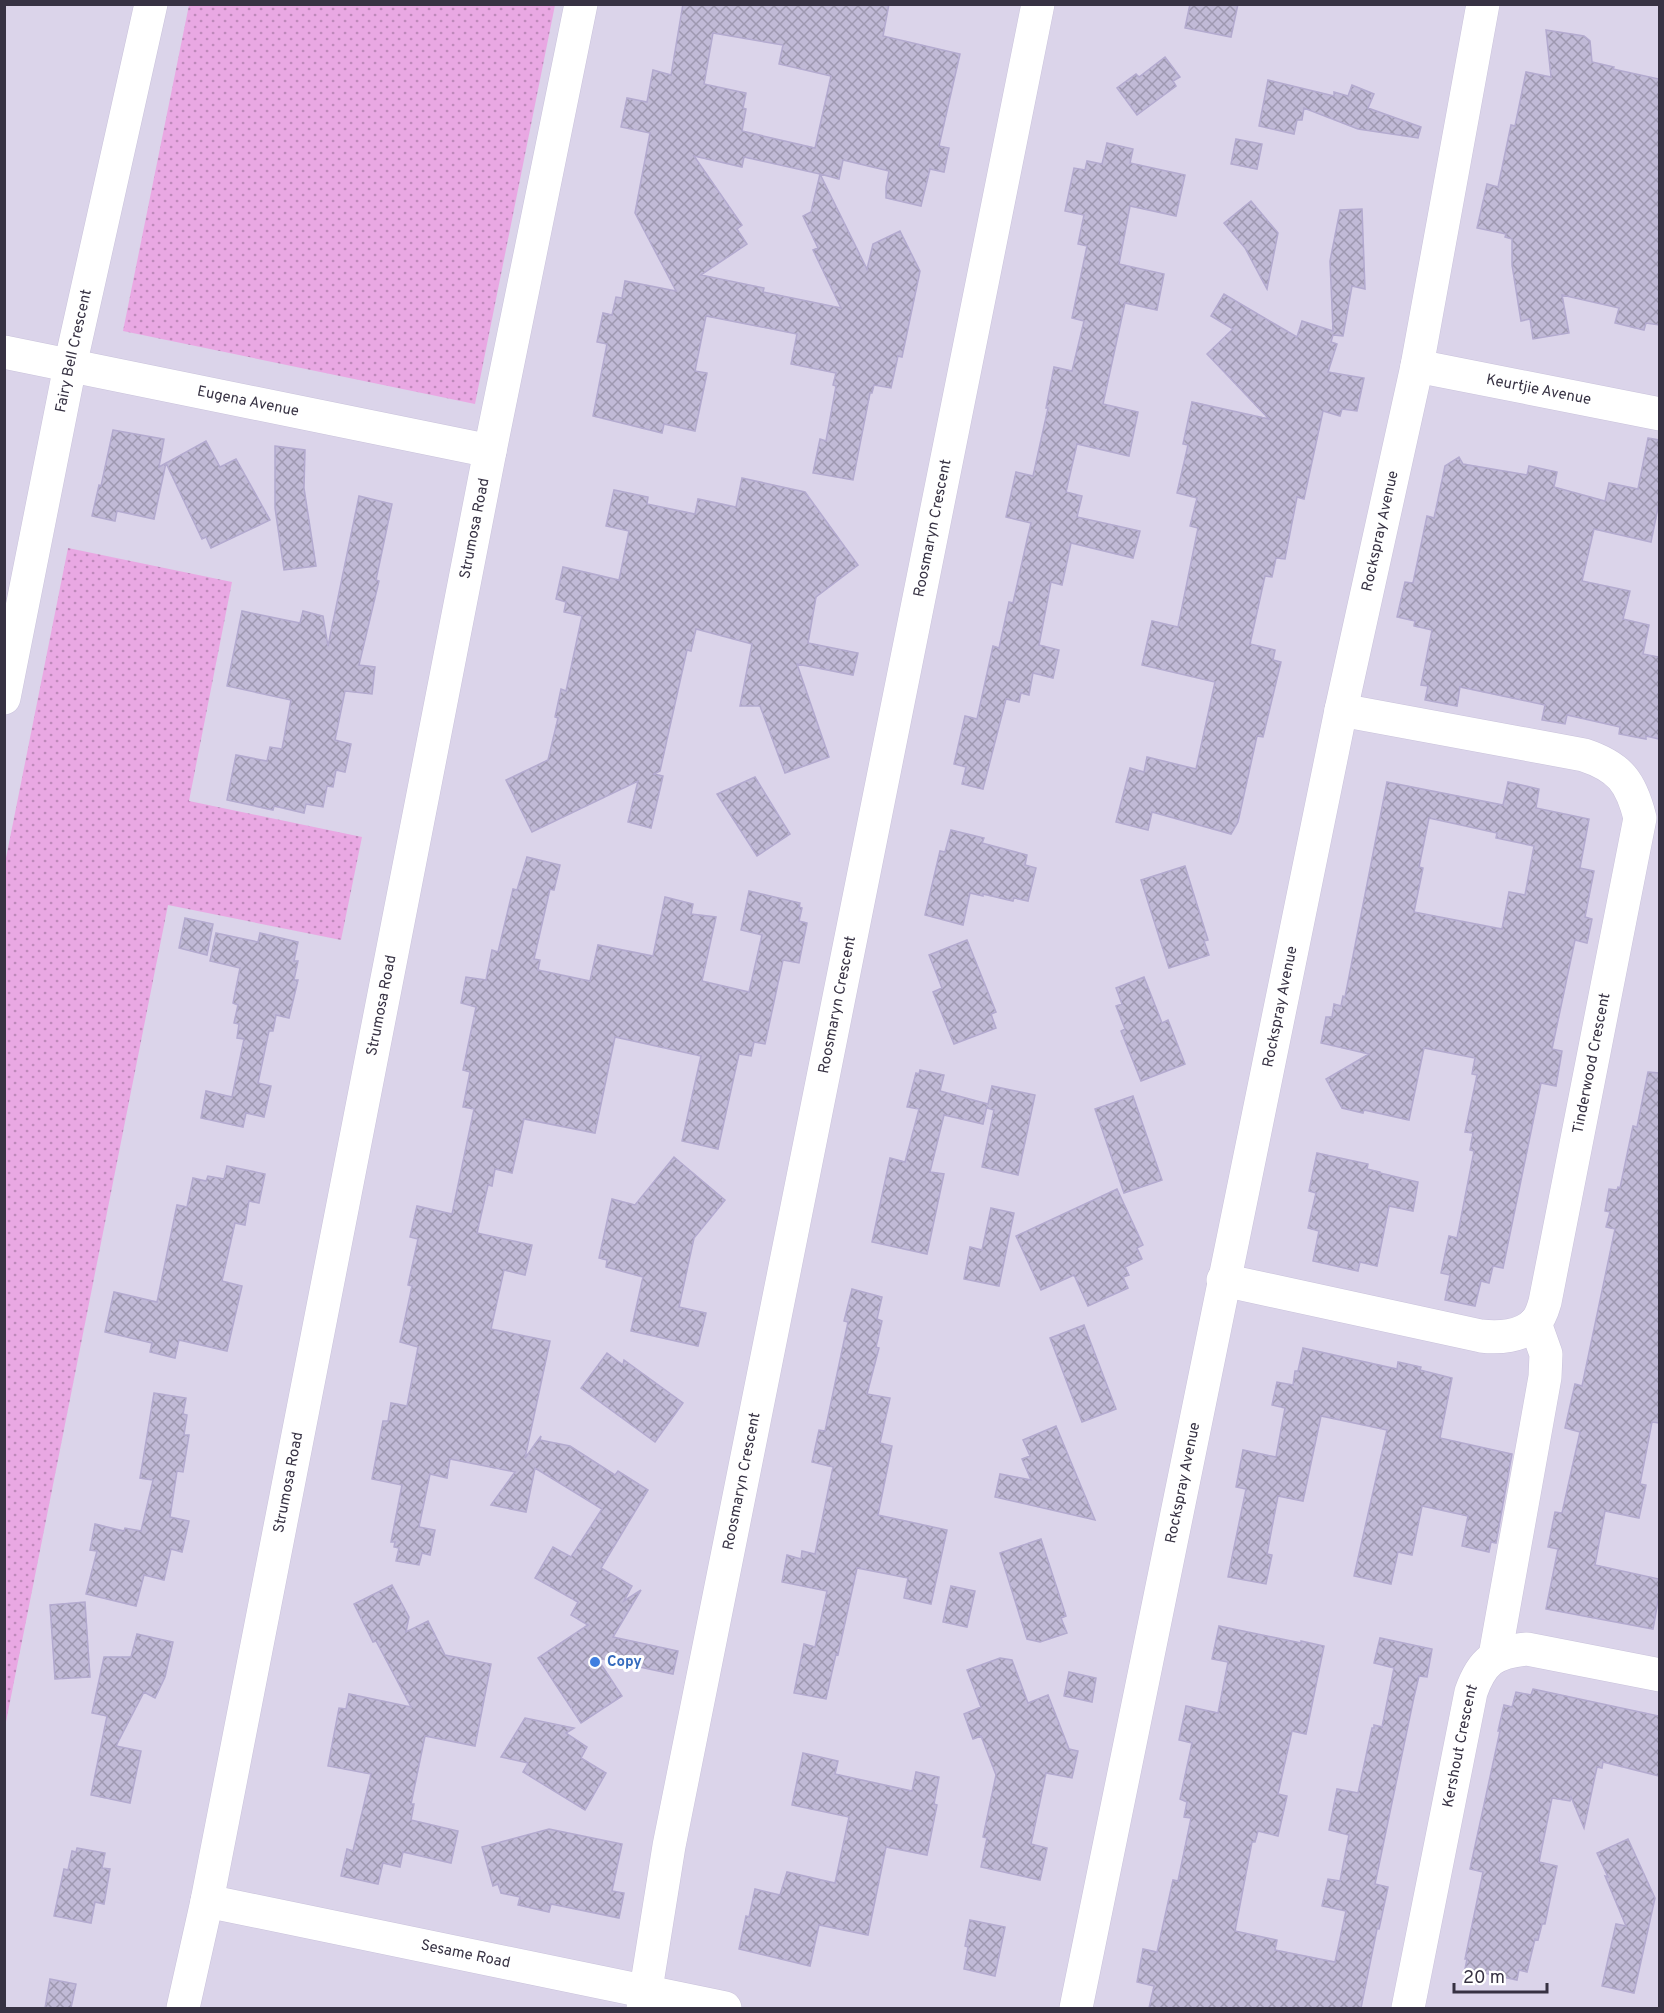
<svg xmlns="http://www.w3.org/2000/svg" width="1664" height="2013" font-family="Overpass,sans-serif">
<defs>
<pattern id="grass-dots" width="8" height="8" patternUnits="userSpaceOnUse" patternTransform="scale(1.5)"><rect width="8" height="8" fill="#e9a8e3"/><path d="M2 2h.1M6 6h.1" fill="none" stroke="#be89ba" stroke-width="1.8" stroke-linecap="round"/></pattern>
<pattern id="building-cross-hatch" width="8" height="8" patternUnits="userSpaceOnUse" patternTransform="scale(1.5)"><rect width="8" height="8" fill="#c1bad7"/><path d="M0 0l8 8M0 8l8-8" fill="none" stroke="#9e98b0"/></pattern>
</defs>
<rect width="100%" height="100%" fill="#e7e2f2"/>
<path fill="#dbd4ea" d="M5 5H1659V2008H5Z"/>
<path fill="url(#grass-dots)" d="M189 5H555L475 404 123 331Z
M68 548 232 582 189 801 362 837 341 940 168 905 5 1727V863Z"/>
<path fill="url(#building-cross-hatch)" stroke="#b3aacf" stroke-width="1.5" fill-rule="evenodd" d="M683 4H889L883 36 960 54 939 146 949 148 944 172 930 169 921 206 886 198V187L889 171 843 160 839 179 820 174 867 269 873 244 900 231 920 271 902 357 898 356 891 388 874 385 872 393H870L853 480 813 473 820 439 826 441 836 386 833 385 836 373 791 364 797 334 706 316 695 371 707 373 695 431 664 424 662 433 593 416 607 344 597 342 603 313 612 315 616 297 622 298 625 281 676 291 635 213 650 133 621 127 627 98 647 102 653 70 671 75ZM713 33 783 45 779 64 831 76 815 148 742 131 746 109 743 108 746 93 704 84ZM694 156 742 167 744 157 820 174 811 212 803 216 818 248 813 250 841 308 763 292 764 288 701 275 747 244 737 229 742 225Z
M1190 4H1238L1231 37 1185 28Z
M1546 30 1584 36 1590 41 1592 62 1614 67 1613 69 1659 79V325L1646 323 1644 330 1615 323 1619 308 1562 295 1569 333 1533 339 1530 319 1521 321 1512 265V239L1505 237 1506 234 1477 228 1487 184 1498 187 1511 125 1515 126 1526 72 1551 77Z
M1165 57 1180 77 1173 81 1176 86 1137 115 1117 88 1136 74 1139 77Z
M1268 80 1334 96V92L1348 96 1352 85 1374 94 1368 108 1421 127 1418 138 1358 129 1304 108 1302 120H1297L1294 134 1259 126Z
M1236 139 1262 144 1257 169 1231 164Z
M1107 143 1133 149 1130 163 1185 175 1176 216 1130 206 1119 264 1164 274 1157 310 1125 303 1103 404 1138 412 1129 456 1077 444 1066 492 1082 496 1077 517 1140 531 1133 558 1071 543 1062 585 1051 582 1039 645 1059 650 1053 678 1033 673 1029 695 1021 693 1019 702 1006 699 983 789 962 784 966 767 954 764 965 716 977 719 993 646 999 648 1009 602 1013 603 1027 540 1031 523 1006 517 1016 472 1033 476 1048 408H1046L1054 367 1072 371 1084 321 1072 318 1087 246 1078 244 1084 215 1065 211 1074 168 1085 170 1087 161 1102 164Z
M1251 201 1278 233 1267 289 1245 248 1224 223Z
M1362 209 1365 289 1352 286 1343 336 1333 335 1331 342 1337 344 1328 372 1364 378 1357 411 1342 409 1340 416 1323 411 1304 499 1297 497 1285 559 1276 558 1272 577 1265 576 1250 644 1275 650 1273 660 1281 662 1263 737 1257 736 1238 822 1231 834 1152 812 1148 830 1116 822 1130 768 1144 772 1147 757 1196 769 1215 682 1142 665 1152 621 1178 627 1198 528 1190 526 1197 498 1177 493 1188 445 1183 444 1192 402 1269 419 1207 354 1233 329 1211 316 1224 294 1297 337 1302 321 1333 331 1330 261 1340 210Z
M113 430 164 439 159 467 166 463 154 519 117 511 115 521 92 516 99 485 101 486Z
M1648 438 1659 440V503L1651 542 1594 529 1582 581 1630 591 1623 619 1649 625 1643 654 1659 657V739L1646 736V739L1619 734 1620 727 1567 715 1565 724 1542 720 1545 705 1460 687 1457 706 1425 700 1428 686 1421 685 1432 630 1414 626 1415 621 1397 617 1405 582 1413 583 1427 516 1434 518 1445 466 1459 457 1463 464 1527 475 1529 466 1557 472 1554 487 1605 501 1609 483 1638 489Z
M206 441 220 467 236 459 270 520 211 548 206 537 202 539 166 463Z
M275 446 305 450 304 488 316 566 284 570 275 508Z
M742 478 805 492 858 565 816 597 808 643 858 653 853 675 797 664 829 757 785 773 760 706H740L752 644 696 629 691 651 687 650 660 771 654 774 663 776 651 828 628 822 638 781 532 832 506 780 548 760 558 718 555 717 561 689 566 691 582 616 564 612 566 602 556 599 563 567 619 580 629 531 606 526 614 490 648 497 647 504 695 514 698 499 736 507Z
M359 496 392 504 376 580 379 581 359 665 375 667 372 694 345 691 335 740 351 744 345 772 336 770 333 787 327 786 323 807 306 804 304 813 274 806 273 810 227 800 236 755 267 761 270 747 282 749 291 700 227 686 242 611 300 623 303 611 323 616 328 646Z
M755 777 790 834 757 856 717 794Z
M1387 782 1503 805 1508 782 1539 789 1536 808 1589 819 1580 868 1594 871 1585 917 1592 919 1587 943 1575 940 1552 1049 1562 1051 1556 1086 1541 1083 1503 1268 1493 1266 1489 1283 1481 1281 1475 1306 1445 1300 1450 1275 1441 1273 1449 1236 1457 1238 1474 1151 1470 1150 1473 1133 1465 1132 1477 1075 1472 1074 1475 1058 1424 1048 1409 1120 1364 1110 1363 1113 1342 1108 1326 1079 1369 1054 1321 1043 1326 1017H1332L1334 1004 1341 1006 1343 996 1345 997ZM1429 818 1497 833 1496 838 1534 846 1525 895 1509 892 1502 929 1414 912 1423 868 1419 867Z
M951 830 984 838 982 843 1027 855 1025 865 1036 868 1028 901 1014 898 1013 901 983 894V896L970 893 963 925 925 915 940 851 945 852Z
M527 857 560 865 554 890 550 889 534 959 540 960 538 970 590 981 598 945 653 956 665 897 693 904 691 914 716 917 702 981 749 992 762 935 741 930 749 891 800 903 799 907 802 908 799 921 807 923 799 963 783 960 765 1044 754 1042 751 1056 739 1054 718 1149 682 1141 701 1056 615 1037 595 1133 524 1119 512 1173 495 1169 492 1186 488 1185 477 1233 532 1245 525 1275 504 1270 491 1329 550 1341 525 1458 541 1436 540 1440 570 1446 615 1475 618 1471 648 1490 601 1568 632 1586 624 1601 641 1590 613 1637 678 1651 673 1674 597 1658 622 1696 581 1723 538 1658 588 1625 571 1615 578 1602 535 1578 553 1547 571 1557 602 1509 535 1468 526 1512 491 1505 515 1472 450 1459 447 1478 430 1474 419 1527 435 1530 430 1555 422 1553 419 1565 396 1561 399 1548 394 1547 395 1542H391L402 1485 372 1479 383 1421H388L391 1403 407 1406 418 1347 400 1342 412 1286 408 1285 418 1239 410 1237 417 1206 452 1214 474 1109 463 1107 470 1072 463 1070 476 1007 461 1003 466 977 486 980 492 950 498 952 513 889 517 890Z
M1185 866 1208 940 1204 941 1209 955 1169 968 1141 880Z
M185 918 213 924 207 955 179 948Z
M216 933 258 942 260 933 298 942 294 961H298L294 980H298L289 1018 276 1015 273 1031H269L258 1083 271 1086 264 1117 246 1113 243 1127 201 1118 206 1091 232 1097 244 1039 237 1038 239 1024 234 1023 238 1005 233 1003 240 968 210 961Z
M967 940 996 1012 991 1014 996 1028 954 1044 933 992 942 988 929 955Z
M1144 977 1162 1023 1168 1020 1185 1064 1141 1081 1121 1031 1125 1029 1116 1006 1122 1004 1116 988Z
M920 1070 944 1075 940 1091 988 1104 992 1086 1035 1095 1018 1175 982 1167 994 1110 987 1108V1106L983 1124 944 1115 930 1172 944 1174 927 1254 872 1242 890 1158 905 1162 919 1109 907 1107 916 1073 919 1074Z
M1648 1072 1659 1073V1423L1652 1422 1640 1484 1646 1485 1639 1518 1605 1511 1595 1565 1659 1579V1596L1653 1629 1546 1609 1558 1549 1548 1547 1555 1512 1562 1513 1580 1432 1565 1428 1575 1384 1582 1386 1615 1229 1606 1227 1610 1212 1605 1211 1609 1189 1617 1190 1618 1187 1620 1188 1633 1126 1637 1127Z
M1133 1096 1162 1180 1124 1193 1095 1109Z
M1317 1153 1368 1164 1367 1169 1380 1172V1173L1418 1182 1413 1211 1389 1206 1377 1266 1360 1262 1358 1271 1313 1261 1319 1231 1308 1228 1316 1193 1309 1191Z
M674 1157 725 1200 694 1238 679 1307 706 1313 698 1346 631 1331 643 1277 606 1267 607 1260 599 1258 612 1199 635 1205Z
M227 1166 265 1174 259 1203 249 1201 245 1225 235 1223 222 1281 242 1286 227 1351 179 1340 175 1358 150 1352 152 1343 105 1332 114 1292 157 1302 177 1205 187 1207 193 1178 206 1181 208 1176 224 1179Z
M1117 1189 1143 1245 1137 1248 1142 1259 1125 1267 1129 1275 1123 1277 1128 1288 1088 1306 1074 1275 1041 1290 1016 1236Z
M991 1208 1014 1213 999 1286 964 1279 970 1247 982 1250Z
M852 1289 882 1297 877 1319 882 1321 876 1347 879 1348 867 1394 890 1398 880 1443 892 1446 878 1515 947 1530 931 1604 904 1598 908 1578 857 1568 838 1655 836 1654 826 1699 794 1693 804 1644 815 1647 827 1591 782 1582 787 1555 801 1559 802 1551 815 1554 833 1467 812 1462 819 1430 825 1431 848 1322 844 1321Z
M1084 1325 1116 1409 1082 1422 1050 1338Z
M1303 1348 1397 1369 1398 1362 1421 1367 1420 1370 1452 1378 1440 1438 1512 1454 1496 1543 1491 1542 1489 1552 1462 1546 1468 1516 1422 1506 1412 1555 1398 1552 1391 1584 1354 1576 1387 1430 1321 1416 1303 1501 1278 1496 1267 1554 1272 1555 1266 1584 1228 1577 1246 1489 1236 1487 1243 1450 1276 1457 1285 1408 1272 1405 1277 1382 1293 1385 1295 1371H1298Z
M607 1353 623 1365 624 1360 683 1403 655 1442 581 1388Z
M154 1393 186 1398 183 1414 187 1415 184 1435H189L183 1472 177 1471 170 1517 189 1521 182 1552 171 1549 164 1580 144 1575 136 1606 86 1594 97 1551 90 1550 95 1524 124 1531 125 1528 141 1531 153 1480 140 1478Z
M1056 1426 1095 1520 995 1497 1000 1474 1031 1480 1022 1459 1030 1456 1023 1440Z
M1041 1539 1066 1616 1061 1618 1067 1633 1040 1642 1027 1639 1000 1553Z
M392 1585 409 1617 406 1632 428 1621 445 1655 491 1664 475 1746 425 1736 411 1804H414L411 1820 458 1831 451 1863 403 1852 400 1867 383 1863 378 1884 341 1876 347 1849 353 1851 371 1774 328 1766 339 1708 346 1709 349 1694 411 1707 376 1641 373 1642 354 1604Z
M951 1586 975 1591 967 1627 943 1622Z
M85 1602 90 1677 55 1679 50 1605Z
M1219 1626 1301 1643V1641L1324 1646 1306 1734 1292 1731 1278 1794 1287 1796 1278 1836 1258 1831 1255 1842H1252L1235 1931 1277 1940 1275 1950 1335 1962 1346 1911 1322 1906 1328 1879 1340 1881 1349 1835 1329 1830 1337 1789 1358 1793 1372 1728H1374V1725L1382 1727 1394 1668 1374 1663 1380 1638 1432 1649 1427 1677 1419 1676 1414 1697 1375 1884 1388 1887 1379 1929H1377L1361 2008H1149L1154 1986 1137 1982 1143 1949 1157 1952 1173 1880 1178 1881 1191 1818 1184 1817 1187 1802 1180 1799 1192 1743 1179 1740 1186 1706 1218 1713 1228 1662 1212 1659Z
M137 1634 173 1642 165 1677 155 1698 144 1692 116 1746 141 1751 130 1803 91 1795 107 1716 92 1713 104 1657H131Z
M1000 1658 1012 1660 1028 1703 1048 1695 1069 1749 1078 1751 1072 1778 1046 1773 1031 1844 1047 1848 1040 1880 981 1867 987 1838 983 1837 996 1775 981 1736 973 1739 964 1714 981 1707 967 1670Z
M1069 1672 1096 1678 1092 1702 1064 1696Z
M1533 1689 1659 1716V1776L1603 1762 1602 1768 1597 1767 1584 1828 1571 1797 1570 1801 1552 1798 1539 1862 1557 1866 1545 1924H1542L1538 1940 1535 1939 1527 1972 1519 1970 1517 1980 1465 1969 1467 1959H1465L1483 1872 1470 1869 1500 1731H1498L1504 1705 1512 1707 1516 1692 1531 1695Z
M525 1718 574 1728 566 1733 587 1747 581 1758 606 1773 585 1810 523 1772 528 1763 501 1757Z
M803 1753 838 1761 835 1774 912 1791 916 1772 939 1777 934 1804 937 1805 927 1855 886 1847 868 1935 819 1925 810 1966 739 1949 746 1916 749 1917 755 1889 780 1895 787 1872 835 1883 849 1817 792 1805Z
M549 1829 622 1844 612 1891 624 1893 619 1918 551 1904 549 1912 518 1905 520 1897 501 1893 498 1884 493 1886 482 1847Z
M1628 1839 1655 1898 1634 1993 1602 1986 1616 1924 1626 1926 1605 1876 1608 1877 1597 1853Z
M77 1848 105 1853 102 1868 110 1869 104 1904 95 1902 91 1923 54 1916 64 1869 68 1870 72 1851 76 1852Z
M970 1920 1005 1927 995 1976 964 1969 968 1947 965 1946Z
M50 1979 76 1984 71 2008H45Z"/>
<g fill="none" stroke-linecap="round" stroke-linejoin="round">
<g stroke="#c9c2db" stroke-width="34">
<g id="minor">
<path id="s1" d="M4 352 490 451"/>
<path id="s2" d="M1417 366 1660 414"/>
<path id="s3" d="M4 698 70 366 151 4"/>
<path id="s4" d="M1223 1280 1481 1336C1498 1338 1522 1337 1535 1323 1540 1318 1543 1309 1545 1302L1640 818C1631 782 1620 767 1584 755L1341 710"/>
<path d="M1495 1656 1545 1377 1546 1354 1535 1323"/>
<path id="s5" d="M207 1901 725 2008"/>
<path id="s6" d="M183 2008 207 1901 490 451 581 4"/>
<path id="s7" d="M643 2008 669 1846 1038 4"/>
<path id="s8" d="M1076 2008 1341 710 1417 366 1483 4"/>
<path id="s9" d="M1408 2008 1471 1692C1482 1661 1494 1652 1527 1649L1660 1675"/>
</g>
</g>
<use href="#minor" stroke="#fff" stroke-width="33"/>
</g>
<circle fill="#3f7fe0" stroke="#fff" stroke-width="2" cx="595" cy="1662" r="6"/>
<g text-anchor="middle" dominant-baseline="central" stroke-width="6" stroke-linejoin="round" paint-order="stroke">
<g font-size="15" fill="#373243" stroke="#fff">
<text stroke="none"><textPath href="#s3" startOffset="354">Fairy Bell Crescent</textPath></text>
<text stroke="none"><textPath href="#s2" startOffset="124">Keurtjie Avenue</textPath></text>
<text stroke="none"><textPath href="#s1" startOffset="249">Eugena Avenue</textPath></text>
<text stroke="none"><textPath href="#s7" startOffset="1508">Roosmaryn Crescent</textPath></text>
<text stroke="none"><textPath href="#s6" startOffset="1508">Strumosa Road</textPath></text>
<text stroke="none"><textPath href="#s8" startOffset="1508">Rockspray Avenue</textPath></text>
<text stroke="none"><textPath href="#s6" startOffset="1022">Strumosa Road</textPath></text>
<text stroke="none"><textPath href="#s7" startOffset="1022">Roosmaryn Crescent</textPath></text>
<text stroke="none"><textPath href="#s8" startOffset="1022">Rockspray Avenue</textPath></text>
<text stroke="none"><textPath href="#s4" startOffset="588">Tinderwood Crescent</textPath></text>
<text stroke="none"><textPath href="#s7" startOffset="536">Roosmaryn Crescent</textPath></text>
<text stroke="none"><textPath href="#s6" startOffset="536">Strumosa Road</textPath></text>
<text stroke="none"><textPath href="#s8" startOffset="536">Rockspray Avenue</textPath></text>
<text stroke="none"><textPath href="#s9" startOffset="267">Kershout Crescent</textPath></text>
<text stroke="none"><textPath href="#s5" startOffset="264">Sesame Road</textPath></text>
</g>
<g font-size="15" font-weight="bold" fill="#366cbe" stroke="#fff" text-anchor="start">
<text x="607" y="1662">Copy</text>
</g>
</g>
<rect width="1664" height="2013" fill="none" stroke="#373243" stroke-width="12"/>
<path d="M1454 1983v9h93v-9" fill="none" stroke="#373243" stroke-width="3"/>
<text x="1463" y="1983" font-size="18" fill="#373243" stroke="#ffffff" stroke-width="4.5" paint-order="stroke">20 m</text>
</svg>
